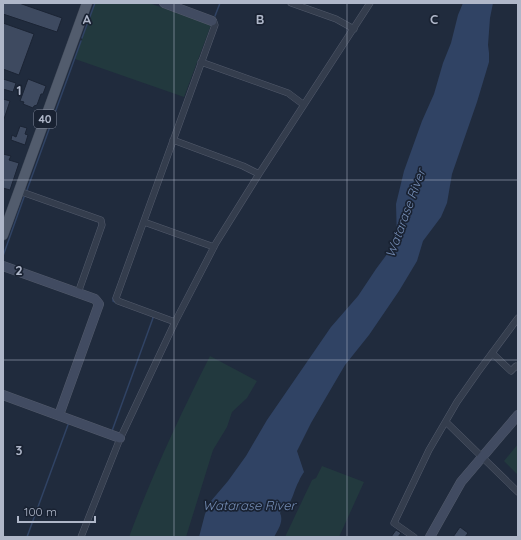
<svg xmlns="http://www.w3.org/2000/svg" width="521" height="540" font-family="Quicksand,sans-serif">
<rect width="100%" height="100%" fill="#202b3d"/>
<path fill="#22393e" d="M95 3H149L211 25 184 97 75 59Z
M210 356 257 381 247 398 232 412 227 427 213 450 186 537H129C152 475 180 415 210 356Z
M518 444V475L504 461Z
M322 466 364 482 339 537H285L312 480 316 478Z"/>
<path fill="#304364" d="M463 3H493L490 18 488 45 489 53V62L477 102 452 174 447 203 441 217 423 241 417 261 399 291 369 335 345 365 311 423 297 451 304 472C302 475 300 478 299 481 294 490 293 499 287 507H283L280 513C284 521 278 530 274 537H199L205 514 211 501 228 481 246 456 267 420 331 327 358 296 376 269 396 242 397 239 396 204 404 171 422 121 434 94 443 63 451 43 458 15Z"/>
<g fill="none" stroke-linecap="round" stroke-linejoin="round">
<path stroke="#304364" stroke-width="1.5" d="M215 16 220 3
M82 38 95 3
M27 190 81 41
M3 256 24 197
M113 298V301L117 303
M112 431 153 318 152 316
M27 537 69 422"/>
</g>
<path fill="#3e4a60" stroke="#1b2434" d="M3 3H19L62 18 57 32 3 14Z
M3 23 34 34 19 75 3 69Z
M3 79 16 83 13 92 3 89Z
M28 79 46 86 43 94H41L37 105 34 106 33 108 23 104 24 102 20 101Z
M3 99 10 101 4 119H3Z
M20 126 27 128 25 134 28 135 25 145 11 140 12 135 16 137Z
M3 154 11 156 9 160 19 163 10 190 3 188Z
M460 527 468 533 465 537H453Z
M396 530 401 533 398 537H391Z"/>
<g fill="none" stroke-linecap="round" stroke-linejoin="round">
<g stroke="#525a6b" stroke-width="7">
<path id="street" d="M291 3 336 19 354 29
M201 62 288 93 304 105
M173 140 243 166 259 174
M19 191 101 220 102 225 78 293
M144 222 214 247
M175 322 118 301 116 298 215 25 214 22 212 21
M492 353 511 371 516 366 518 367
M446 422 518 492
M81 537 119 441 175 322 216 243 259 174 370 3
M414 537 394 523 429 450 457 402 478 372 518 318"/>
</g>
<g stroke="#525a6b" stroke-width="10">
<path id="secondary" d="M164 3 212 21
M3 266 95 299 99 304 59 415
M3 395 120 438
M430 537 461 482 518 415"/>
</g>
<g stroke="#3d4656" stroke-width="11">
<path id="primary" d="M3 235 87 3"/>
</g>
<use href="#street" stroke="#343d4d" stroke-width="6"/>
<use href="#secondary" stroke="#414b61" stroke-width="9"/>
<use href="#primary" stroke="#525c6d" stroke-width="10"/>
</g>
<path fill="none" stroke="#afb7c9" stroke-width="1" stroke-opacity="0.55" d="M174 3V537M347 3V537M3 180H518M3 360H518"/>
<g text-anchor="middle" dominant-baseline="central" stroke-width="3.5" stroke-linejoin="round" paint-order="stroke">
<rect fill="#192232" stroke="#828a9c" stroke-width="1" x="34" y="110" width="22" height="18" rx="3"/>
<g font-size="11" font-weight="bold" fill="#afb7c9">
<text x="45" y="119">40</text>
</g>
<g font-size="13" font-style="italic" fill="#748cb4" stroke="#192232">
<text transform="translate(405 213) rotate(-70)">Watarase River</text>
<text x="249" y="505">Watarase River</text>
</g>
</g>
<g font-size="13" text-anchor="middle" font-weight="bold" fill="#afb7c9" stroke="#192232" stroke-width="3.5" stroke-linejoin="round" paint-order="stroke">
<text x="87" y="24">A</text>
<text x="260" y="24">B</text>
<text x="434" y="24">C</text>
<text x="19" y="95">1</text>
<text x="19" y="275">2</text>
<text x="19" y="455">3</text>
</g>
<rect width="521" height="540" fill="none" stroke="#afb7c9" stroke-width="8"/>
<path d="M18 516v6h77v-6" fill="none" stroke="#afb7c9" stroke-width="2"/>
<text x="24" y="516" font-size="12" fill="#afb7c9" stroke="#192232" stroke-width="3" paint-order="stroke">100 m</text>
</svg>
